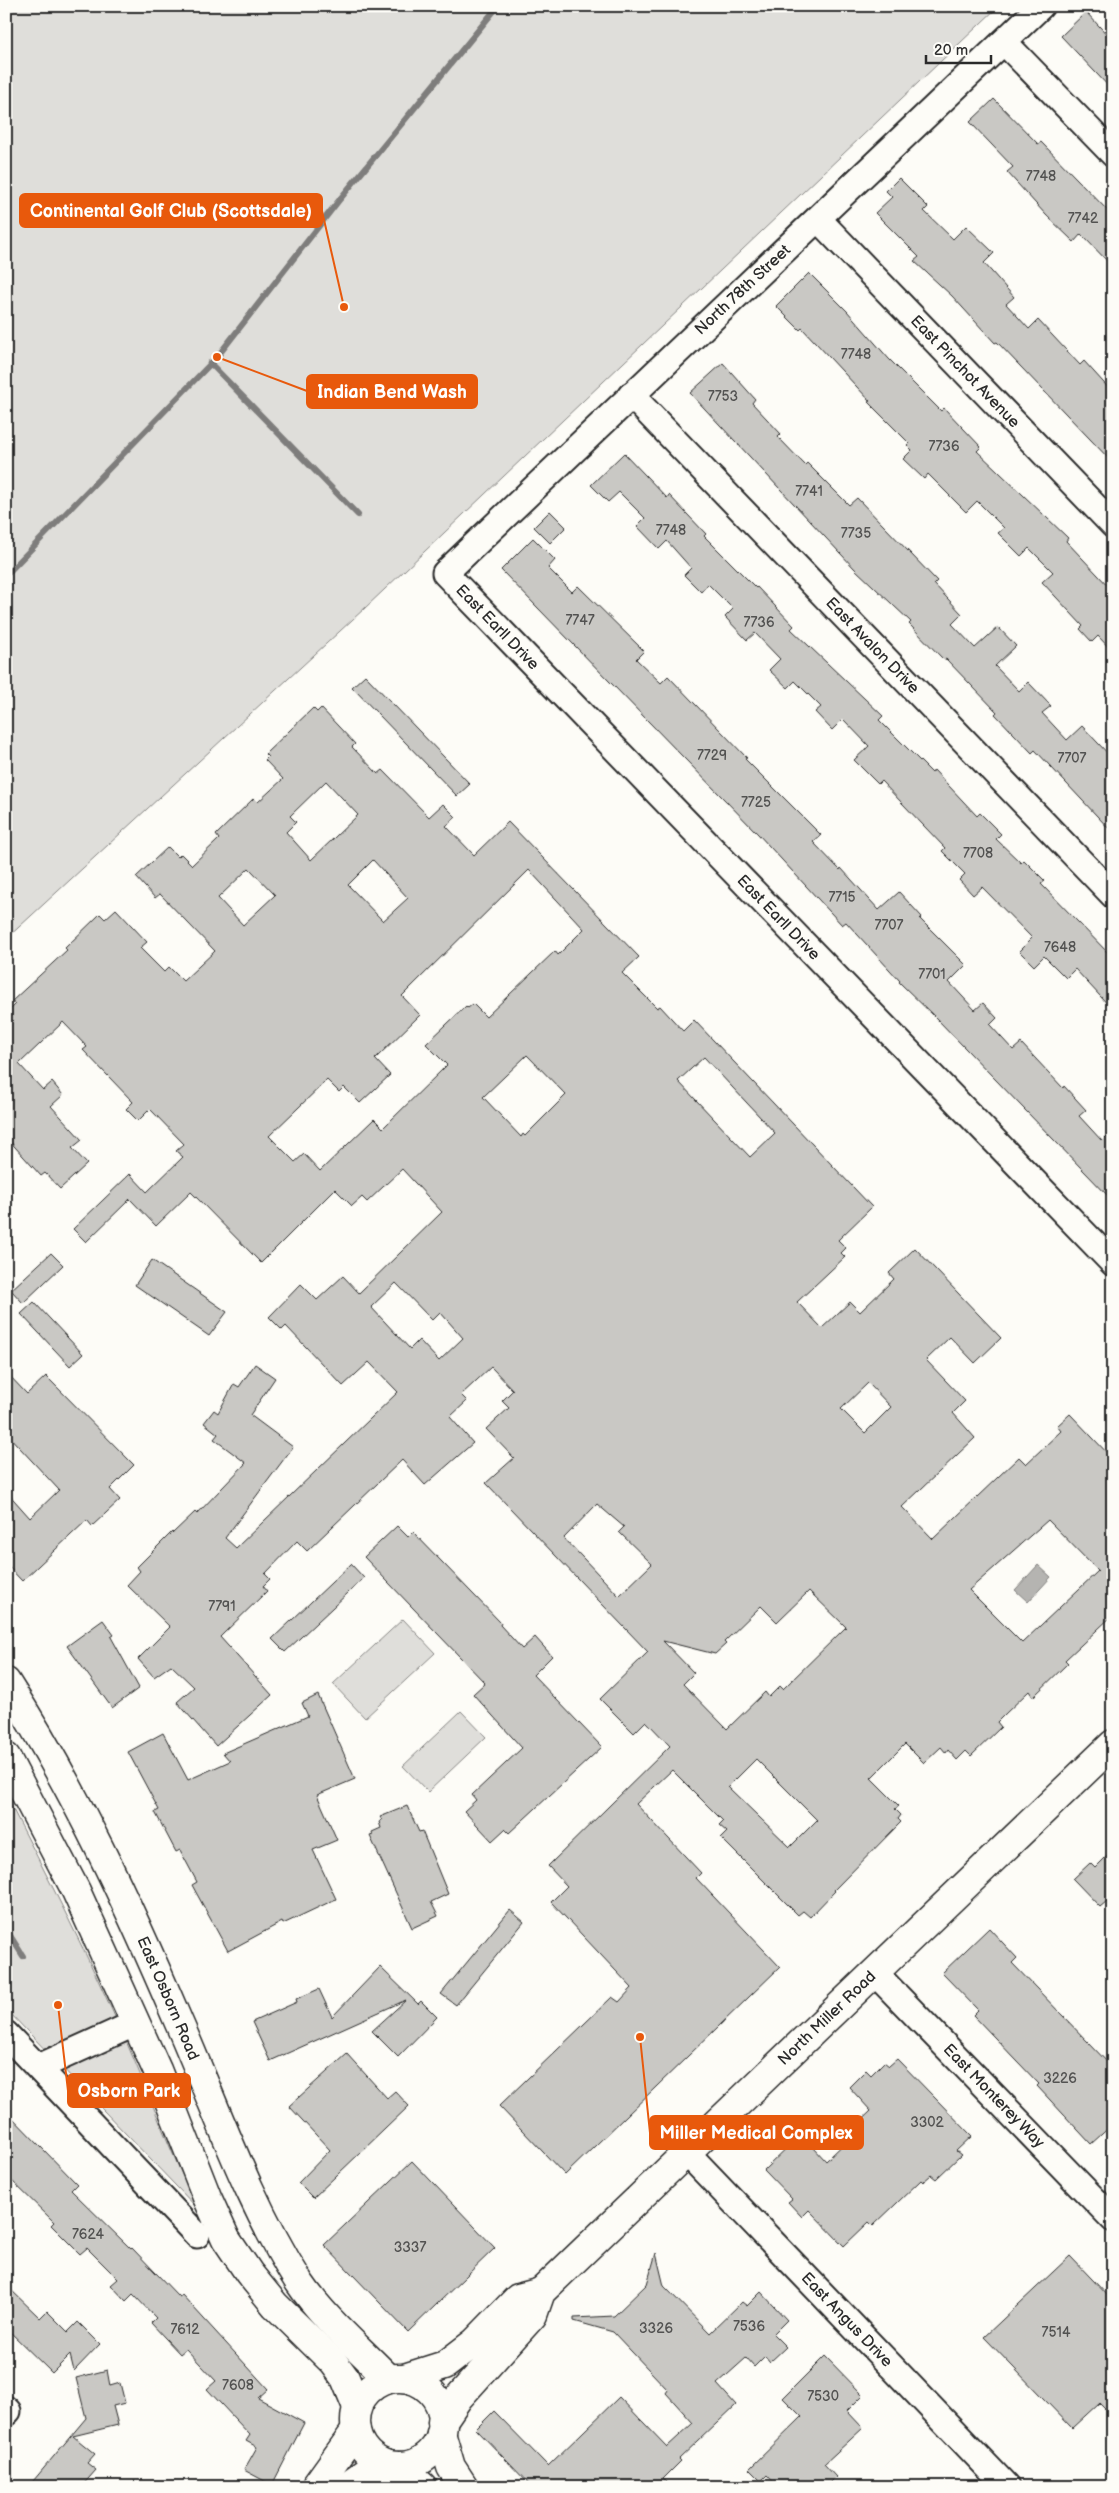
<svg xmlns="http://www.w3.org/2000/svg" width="1119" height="2493" font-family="'Balsamiq Sans',sans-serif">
<rect width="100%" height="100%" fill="#fdfcf7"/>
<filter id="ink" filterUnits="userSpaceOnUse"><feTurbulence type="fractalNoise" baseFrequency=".02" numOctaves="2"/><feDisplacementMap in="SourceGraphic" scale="10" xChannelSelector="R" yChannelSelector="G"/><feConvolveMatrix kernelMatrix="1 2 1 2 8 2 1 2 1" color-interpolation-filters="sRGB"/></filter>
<g filter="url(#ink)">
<path fill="#dfdeda" stroke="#858482" d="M6 6H999L365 608 6 939Z
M403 1619 435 1653 365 1718 333 1684Z
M461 1711 486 1737 428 1792 403 1766Z
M6 1796C48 1877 89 1958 126 2041 151 2098 171 2156 200 2211L6 2009Z"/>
<path fill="#b5b4b1" stroke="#7e7d7b" d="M1038 1565 1051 1577 1028 1602 1015 1590Z"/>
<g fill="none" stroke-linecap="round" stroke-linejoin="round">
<path stroke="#7e7d7b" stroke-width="6" d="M210 363 358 515
M6 575 217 357 340 199 498 6
M6 1929 23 1956"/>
</g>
<path fill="#c9c8c4" stroke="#2b2b2b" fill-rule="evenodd" d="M1086 12 1113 41V91L1061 36Z
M994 99 1038 144 1041 142 1113 216V267L1081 234 1074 242 1046 215 1007 172 1013 167 970 122Z
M899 178 928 207 924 211 953 239 966 226 994 253 984 263 1014 297 1006 304 1029 329 1038 320 1080 365 1084 361 1113 393V463L997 342 995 343 952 296 914 261 919 257 875 213 892 197 886 191Z
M809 273 847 311 889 359 941 411 944 408 981 447 977 451 1068 538 1066 541 1113 591V652L1098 636 1092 642 1080 629 1083 626 1042 582 1053 572 1029 548 1021 556 998 533 1004 528 977 501 966 512 928 474 924 479 903 459 912 450 907 445 909 443 868 402 870 401 802 328 800 330 776 306Z
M723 363 755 399 752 403 781 434 778 437 805 465 807 463 849 505 857 498 937 581 934 584 962 614 952 624 975 648 998 627 1016 646 995 666 1019 691 1028 682 1051 706 1042 713 1067 740 1082 726 1113 759V833L1035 750 1032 753 995 714 997 712 946 659 944 660 909 624 911 622 855 569 690 393Z
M624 453 667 498 669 495 706 534 704 536 756 588 757 587 794 626 791 629 883 716 879 720 932 773 934 770 977 816 980 813 1001 834 996 839 1021 863 1024 860 1045 881 1041 884 1113 958V1010L1075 969 1066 978 1044 956 1034 966 1019 951 1032 938 982 887 973 895 959 880 965 874 942 851 945 848 881 781 878 784 854 760 869 746 843 719 832 730 815 712 821 707 795 681 788 688 769 670 780 659 755 633 747 640 725 617 733 609 708 584 701 592 684 575 691 568 667 541 659 549 637 526 645 518 619 492 608 502 591 485Z
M550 511 566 527 550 543 534 527Z
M533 538 555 560 548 568 572 592 578 586 644 651 636 659 661 683 668 676 747 758 745 759 821 835 813 842 840 870 841 868 879 910 899 892 922 917 920 919 966 965 949 982 975 1010 983 1003 997 1018 990 1025 1013 1050 1021 1043 1063 1088 1064 1086 1086 1110 1079 1116 1102 1141 1113 1130V1201L936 1018 899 982 900 981 846 922 842 925 758 834 501 570Z
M365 675 470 784 457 796 352 687Z
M313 708 317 712 321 708 355 744 352 747 378 774 383 770 429 817 443 804 456 817 446 826 474 855 508 822 639 957 622 973 657 1008 660 1006 683 1031 694 1020 872 1207 838 1240 846 1248 841 1253 845 1257 797 1302 822 1328 850 1302 860 1312 894 1279 889 1273 915 1248 1001 1338 975 1363 950 1337 926 1360 965 1401 953 1413 975 1438 902 1507 933 1539 1019 1457 1026 1464 1061 1431 1057 1426 1070 1414 1113 1459V1615L1065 1660 1068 1663 1033 1697 1029 1691 1004 1715 997 1722 1001 1727 971 1756 966 1751 957 1760 948 1750 946 1753 941 1747 924 1763 905 1744 871 1778 899 1806 895 1809 901 1815 898 1819 901 1822 834 1890 835 1891 810 1917 803 1911 798 1915 721 1838 727 1832 719 1825 723 1821 672 1770 636 1804 701 1873 696 1878 780 1967 565 2175 499 2106 612 1997 619 2002 632 1988 551 1902 567 1886 548 1866 670 1746 646 1721 634 1733 600 1699 648 1652 486 1483 514 1458 486 1429 509 1408 502 1401 513 1390 491 1367 461 1395 467 1401 450 1417 473 1443 425 1485 402 1460 307 1551 297 1541 265 1574 270 1579 263 1586 267 1591 220 1637 272 1695 216 1746 177 1702 194 1687 171 1665 154 1677 138 1659 170 1627 127 1585 140 1571 137 1567 172 1532 173 1533 195 1512 197 1514 246 1463 214 1439 218 1434 204 1423 214 1410 218 1413 234 1384 239 1387 255 1364 275 1378 250 1415 293 1447 225 1538 236 1548 398 1392 369 1362 343 1386 286 1326 282 1330 269 1317 301 1284 317 1300 343 1276 359 1293 442 1212 402 1169 367 1202 362 1197 352 1206 335 1189 261 1263 191 1192 156 1226 130 1199 86 1242 73 1229 130 1174 147 1192 183 1157 176 1151 184 1144 150 1109 138 1121 126 1109 133 1102 83 1050 87 1047 63 1022 19 1064 43 1090 52 1082 63 1095 51 1106 82 1140 72 1148 87 1164 60 1189 45 1173 41 1176 6 1137V1014L15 1005 12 1001 67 950 65 948 100 914 105 919 116 909 147 942 140 948 164 972 169 967 183 981 215 951 160 894 155 898 136 877 168 847 178 857 181 854 192 865 219 839 216 835 254 798 258 802 283 779 265 760 268 757 265 754ZM326 781 358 815 311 860 286 832 296 822 290 816ZM373 860 408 898 383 921 348 885ZM249 868 275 895 243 925 218 898ZM529 870 584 929 558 955 555 951 486 1017 473 1004 468 1008 466 1006 426 1044 447 1065 383 1128 374 1119 320 1171 304 1154 295 1162 269 1136 327 1080 339 1092 344 1087 360 1103 390 1075 375 1059 420 1015 402 996ZM527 1055 566 1095 525 1136 523 1134 521 1137 483 1097ZM704 1057 775 1133 750 1157 678 1081ZM396 1283 432 1320 440 1312 463 1338 439 1361 419 1340 410 1349 371 1307ZM868 1383 891 1407 865 1433 841 1409ZM597 1504 624 1527 619 1532 652 1564 619 1596 564 1538ZM1048 1520 1098 1571 1022 1643 969 1590ZM809 1591 846 1627 783 1689 780 1686 769 1697 765 1692 727 1729 683 1684 694 1673 663 1641 715 1654 726 1644 724 1642 761 1606 777 1622ZM756 1759 817 1820 790 1847 728 1787Z
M51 1253 63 1265 23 1303 11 1290Z
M152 1260 227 1312 209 1336 135 1285Z
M34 1302 83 1354 70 1366 21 1314Z
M6 1372 27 1394 46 1376 134 1465 110 1489 120 1500 92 1526 87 1520 22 1581 6 1564V1491L30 1518 59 1490 6 1433Z
M397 1526 408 1537 413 1532 501 1623 500 1625 522 1649 535 1637 552 1656 533 1675 602 1747 509 1833 505 1829 492 1841 464 1811 476 1800 472 1795 522 1748 473 1694 485 1683 364 1557Z
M351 1564 364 1578 285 1652 272 1639Z
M103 1620 114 1635 111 1637 139 1688 112 1708 67 1646Z
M318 1695 355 1779 317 1795 337 1840 313 1850 336 1899 283 1924 282 1922 228 1951 192 1885 197 1882 180 1850 176 1852 155 1812 159 1810 128 1752 163 1733 188 1780 230 1761 223 1753 308 1716 302 1703Z
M407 1806 419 1832 422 1831 448 1894 431 1902 438 1916 412 1928 370 1836 373 1835 372 1832 381 1828 379 1822 382 1820 380 1817Z
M1113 1850V1896L1100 1907 1073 1879 1090 1863 1095 1868Z
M510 1910 524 1922 456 2005 441 1994Z
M989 1928 1017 1958 1012 1963 1113 2068V2124L1091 2144 1037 2086 1039 2084 973 2015 978 2010 942 1973Z
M380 1967 418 2004 421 2001 437 2017 398 2057 372 2031 406 2000 270 2061 252 2022 297 2002 296 1999 319 1989 332 2017Z
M347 2054 387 2098 395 2091 409 2106 313 2198 298 2183 330 2150 289 2106Z
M897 2059 972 2136 956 2151 961 2155 936 2179 931 2175 923 2182 921 2180 873 2226 869 2222 844 2246 809 2210 802 2217 788 2202 792 2199 764 2170 801 2134 826 2161 858 2130 854 2127 871 2111 849 2087 866 2070 871 2075 884 2062 889 2066Z
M6 2111 77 2184 71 2190 131 2249 132 2248 179 2297 182 2295 268 2389 258 2398 304 2423 272 2485 244 2470 257 2447 246 2441 250 2435 207 2389 216 2381 186 2349 180 2354 151 2323 156 2318 133 2294 126 2301 111 2285 118 2279 87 2248 80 2254 51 2225 54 2222 6 2175Z
M412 2161 495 2248 408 2332 324 2245Z
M656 2253 664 2286 710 2333 742 2302 747 2306 761 2292 787 2320 773 2334 786 2347 770 2362 765 2356 754 2367 746 2358 717 2384 736 2405 679 2459 681 2461 663 2479 671 2487H532L476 2429 494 2411 548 2466 619 2397 667 2447 693 2423 666 2393 668 2390 613 2332 574 2321V2318L614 2316 647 2284Z
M1070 2256 1113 2301V2417L1099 2403 1072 2428 984 2337Z
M6 2285 40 2318 47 2311 68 2332 78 2322 100 2344 74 2371 70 2355 52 2373 6 2328Z
M825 2356 863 2395 847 2411 863 2428 824 2464 836 2477 826 2487H778L767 2475 761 2481 749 2469 802 2417 783 2398Z
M107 2370 110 2386 120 2383 125 2403 113 2406 118 2425 73 2436 95 2454 87 2463 96 2470 81 2487H28L86 2418 76 2378Z"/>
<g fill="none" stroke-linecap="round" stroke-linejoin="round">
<g stroke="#2b2b2b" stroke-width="29">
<g id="minor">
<path id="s1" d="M1041 6 445 573 1113 1263"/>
<path d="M1004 42 1113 154"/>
<path id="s2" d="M818 219 1113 525"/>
<path id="s3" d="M631 395 1113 895"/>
<path id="s4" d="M875 1973 1113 2219"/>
<path d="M6 2034 197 2235"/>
<path d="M39 2067 136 2023"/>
<path id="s5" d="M687 2153 1007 2487"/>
<path d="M6 2409 8 2411 6 2413"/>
</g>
</g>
<g stroke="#2b2b2b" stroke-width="31">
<g id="tertiary">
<path d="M404 2378 445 2365 475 2342 518 2298 541 2292"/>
<path id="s6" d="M442 2422 459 2397 533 2315 541 2292 1113 1744"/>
<path d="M315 2487 356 2430"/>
<path d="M345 2487 369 2470 386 2464"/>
</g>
</g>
<g stroke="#2b2b2b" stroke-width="31">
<g id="secondary">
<path id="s7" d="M6 1682C75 1789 129 1906 179 2023 217 2110 248 2201 299 2282 324 2319 358 2347 389 2379"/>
<path d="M6 1757 76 1891 157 2070 207 2197 226 2239 249 2273 275 2305 334 2363 345 2378 357 2407"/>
<circle cx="399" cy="2422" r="44"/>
<path d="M441 2433 451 2467 464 2487"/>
<path d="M399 2466 423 2487"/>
</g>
</g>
<use href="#minor" stroke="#fdfcf7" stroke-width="25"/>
<use href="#tertiary" stroke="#fdfcf7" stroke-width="28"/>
<use href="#secondary" stroke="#fdfcf7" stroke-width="28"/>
</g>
</g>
<g text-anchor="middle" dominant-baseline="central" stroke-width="4" stroke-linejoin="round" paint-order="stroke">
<g font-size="14" fill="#525251">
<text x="1041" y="176">7748</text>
<text x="1083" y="218">7742</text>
<text x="856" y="354">7748</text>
<text x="723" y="396">7753</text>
<text x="944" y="446">7736</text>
<text x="809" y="491">7741</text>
<text x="671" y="530">7748</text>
<text x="856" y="533">7735</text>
<text x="580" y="620">7747</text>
<text x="759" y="622">7736</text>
<text x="712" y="755">7729</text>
<text x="1072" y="758">7707</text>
<text x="756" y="802">7725</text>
<text x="978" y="853">7708</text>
<text x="842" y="897">7715</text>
<text x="889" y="925">7707</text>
<text x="1060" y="947">7648</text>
<text x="932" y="974">7701</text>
<text x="222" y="1606">7791</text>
<text x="1060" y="2078">3226</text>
<text x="927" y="2122">3302</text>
<text x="88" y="2234">7624</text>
<text x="410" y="2247">3337</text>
<text x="749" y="2326">7536</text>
<text x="656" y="2328">3326</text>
<text x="185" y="2329">7612</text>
<text x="1056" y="2332">7514</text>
<text x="238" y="2385">7608</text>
<text x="823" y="2396">7530</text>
</g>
<g font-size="16" fill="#2b2b2b" stroke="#fdfcf7">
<text transform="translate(743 290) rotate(-43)">North 78th Street</text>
<text stroke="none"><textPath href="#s2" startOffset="212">East Pinchot Avenue</textPath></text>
<text stroke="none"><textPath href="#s1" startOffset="898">East Earll Drive</textPath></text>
<text stroke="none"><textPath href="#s3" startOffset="348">East Avalon Drive</textPath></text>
<text stroke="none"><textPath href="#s1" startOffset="1302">East Earll Drive</textPath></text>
<text stroke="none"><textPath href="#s7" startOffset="356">East Osborn Road</textPath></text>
<text stroke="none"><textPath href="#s6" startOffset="561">North Miller Road</textPath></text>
<text stroke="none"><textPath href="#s4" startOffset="171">East Monterey Way</textPath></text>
<text stroke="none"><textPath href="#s5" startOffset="231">East Angus Drive</textPath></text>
</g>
</g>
<path fill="none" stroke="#e8590c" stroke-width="2" d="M344 307L322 211M217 357L307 391M58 2005L68 2091M640 2037L650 2133"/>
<g fill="#e8590c" stroke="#fdfcf7" stroke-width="2">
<circle cx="344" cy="307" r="5"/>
<circle cx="217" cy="357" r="5"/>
<circle cx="58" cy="2005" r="5"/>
<circle cx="640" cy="2037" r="5"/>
</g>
<g fill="#e8590c" stroke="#e8590c" stroke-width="2">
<rect x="20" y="194" width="302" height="33" rx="5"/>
<rect x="307" y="375" width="170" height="33" rx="5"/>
<rect x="68" y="2074" width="122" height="33" rx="5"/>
<rect x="650" y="2116" width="213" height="33" rx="5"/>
</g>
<g font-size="18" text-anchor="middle" font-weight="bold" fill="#fff">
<text x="171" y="217">Continental Golf Club (Scottsdale)</text>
<text x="392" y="398">Indian Bend Wash</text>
<text x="129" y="2097">Osborn Park</text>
<text x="756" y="2139">Miller Medical Complex</text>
</g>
<rect width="1119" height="2493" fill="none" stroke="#fdfcf7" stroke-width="25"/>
<rect x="12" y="12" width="1094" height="2468" fill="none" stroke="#2b2b2b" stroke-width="2" filter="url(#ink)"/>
<path d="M926 55v8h65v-8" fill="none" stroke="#2b2b2b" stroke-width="2.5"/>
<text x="934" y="55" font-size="15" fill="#2b2b2b" stroke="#fdfcf7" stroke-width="4" paint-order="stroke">20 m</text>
</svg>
